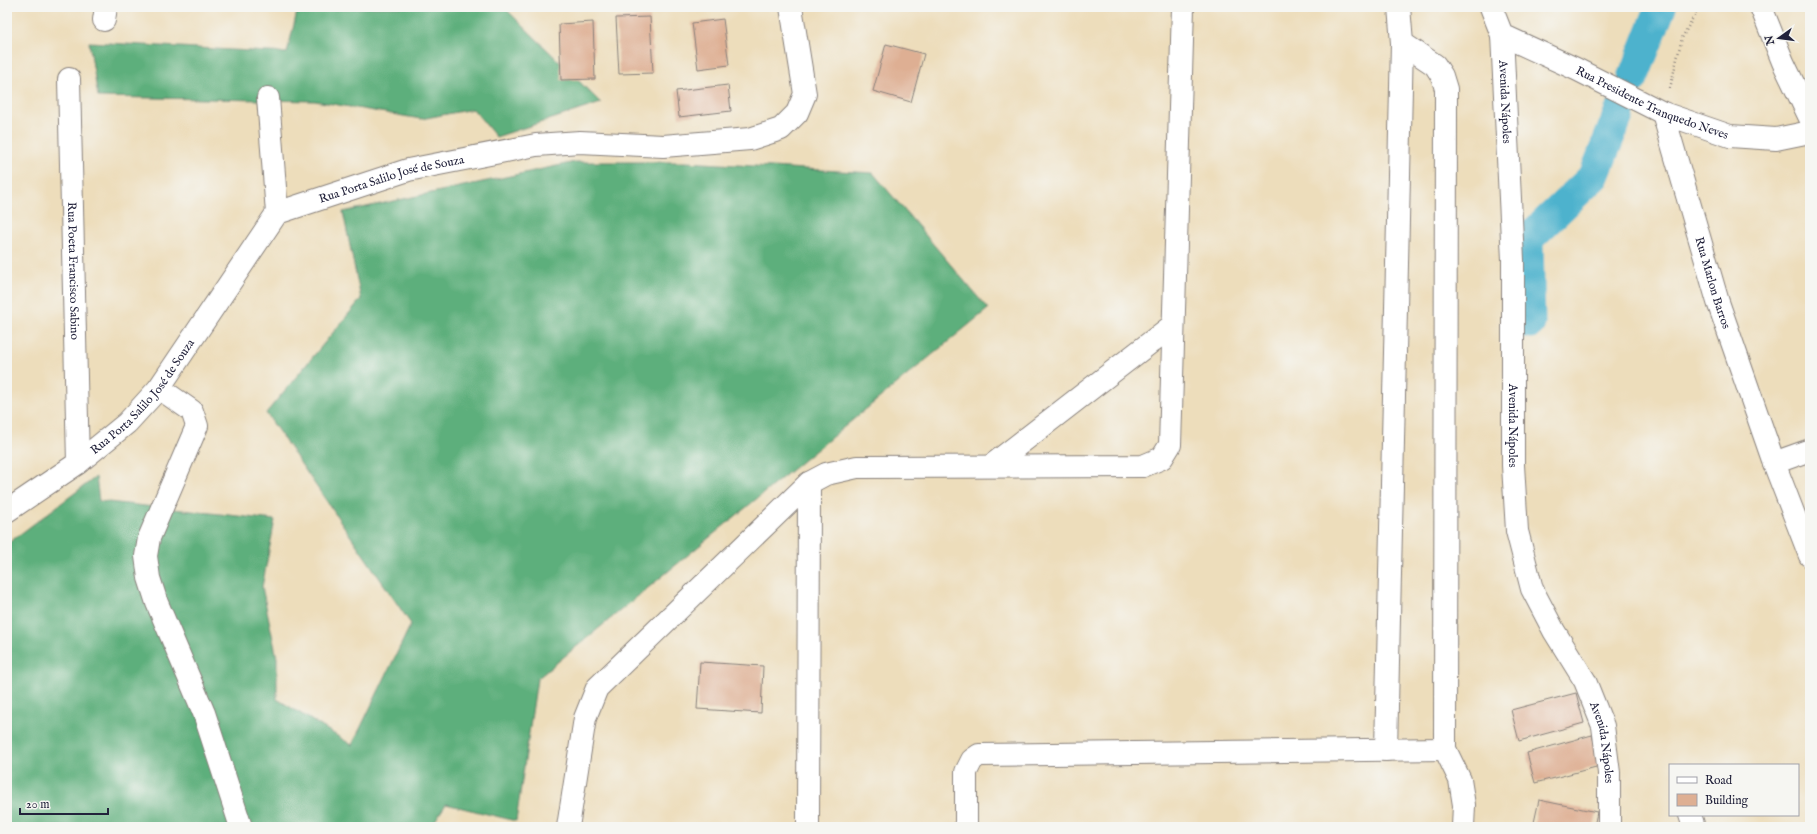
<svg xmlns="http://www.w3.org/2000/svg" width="1817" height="834" font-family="'IM FELL English',serif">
<rect width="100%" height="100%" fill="#f6f6f2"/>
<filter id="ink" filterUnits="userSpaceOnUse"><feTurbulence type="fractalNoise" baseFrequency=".025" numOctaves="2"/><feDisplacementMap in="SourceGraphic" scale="8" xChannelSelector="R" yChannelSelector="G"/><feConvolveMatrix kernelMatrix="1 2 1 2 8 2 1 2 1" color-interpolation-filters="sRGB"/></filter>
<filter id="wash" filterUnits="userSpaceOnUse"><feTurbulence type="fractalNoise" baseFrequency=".012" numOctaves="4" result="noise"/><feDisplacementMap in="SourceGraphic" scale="16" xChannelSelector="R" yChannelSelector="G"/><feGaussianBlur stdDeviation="0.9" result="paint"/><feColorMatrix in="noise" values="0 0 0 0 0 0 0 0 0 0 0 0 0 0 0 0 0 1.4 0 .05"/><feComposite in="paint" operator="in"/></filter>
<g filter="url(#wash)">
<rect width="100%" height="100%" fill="#edddbb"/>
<path fill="#5daf7c" stroke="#40685c" d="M375 7H504L601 103 496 137 473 109 421 119 315 101 98 97 89 42 287 53 297 12Z
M575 162H686L873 173 988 309 537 679 516 821 446 804 431 827H7V544L96 477 99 501 275 520 262 587 277 658V699L352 745 411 624 266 413 361 299 343 212Z"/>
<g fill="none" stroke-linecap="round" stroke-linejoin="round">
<path stroke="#4eb2cd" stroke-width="31" d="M1633 78 1661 7
M1530 323 1528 239 1594 176 1619 113"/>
</g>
<g id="blocks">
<path fill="#deaf93" d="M650 17 653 73 619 74 616 18Z
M723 19 729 65 698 69 692 23Z
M593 22 595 79 561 80 559 24Z
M886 44 924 54 911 102 873 91Z
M728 85 731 111 679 117 676 91Z
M700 662 763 666 761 713 697 709Z
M1576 693 1584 723 1519 741 1511 710Z
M1592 735 1600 766 1535 783 1527 753Z
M1539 800 1597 812 1594 827H1533Z"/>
</g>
</g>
<g filter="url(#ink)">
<use href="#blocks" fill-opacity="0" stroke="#88807b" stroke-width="1"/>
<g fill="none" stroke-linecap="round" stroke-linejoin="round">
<g stroke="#88807b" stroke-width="24">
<g id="minor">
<path id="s1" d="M1491 7 1502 35 1513 260V465L1517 531 1532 589 1554 631 1585 681 1603 726 1609 773V827"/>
<path d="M1761 7 1783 62 1810 118"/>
<path d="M104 20 106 7"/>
<path id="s2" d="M1502 35 1576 69 1663 113 1730 136 1776 139 1810 132"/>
<path d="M1402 43 1435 65 1442 76 1446 89 1445 749 1460 780 1464 805 1463 827"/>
<path id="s3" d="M69 79 78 463"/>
<path d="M268 98 277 213"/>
<path id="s4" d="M1663 113 1718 302 1774 463 1810 556"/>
<path d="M159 388 192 411 197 426 149 538 146 556 149 578 157 603 204 713 241 827"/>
<path d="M1774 463 1810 450"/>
<path d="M991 466 1173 325"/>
<path id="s5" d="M7 511 78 463 127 423 159 388 277 213 408 170 536 145 580 142 663 146 750 139 781 129 797 113 805 94 791 7"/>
<path d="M1386 750 1402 43 1399 7"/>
<path d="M1690 815 1694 827"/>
<path d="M568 827 585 718 597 688 809 483 826 474 857 467 1143 466 1162 458 1170 445 1183 7"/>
<path d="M808 827 809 483"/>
<path d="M966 827V772L972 760 979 755 1445 749"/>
</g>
</g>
<path stroke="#88807b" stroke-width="2.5" stroke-dasharray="1 3" stroke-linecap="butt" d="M1670 88 1682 38 1699 7"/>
<use href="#minor" stroke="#fff" stroke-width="22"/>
</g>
</g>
<g text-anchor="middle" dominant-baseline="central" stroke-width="3.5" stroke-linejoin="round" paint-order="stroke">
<g font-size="12" fill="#22223b" stroke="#f6f6f2">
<text stroke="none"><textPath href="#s1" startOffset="97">Avenida Nápoles</textPath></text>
<text stroke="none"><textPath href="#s2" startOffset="165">Rua Presidente Tranquedo Neves</textPath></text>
<text stroke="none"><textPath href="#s5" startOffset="527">Rua Porta Salilo José de Souza</textPath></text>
<text stroke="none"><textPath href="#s3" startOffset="192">Rua Poeta Francisco Sabino</textPath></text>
<text stroke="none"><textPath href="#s4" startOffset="177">Rua Marlon Barros</textPath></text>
<text stroke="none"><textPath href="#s5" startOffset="179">Rua Porta Salilo José de Souza</textPath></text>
<text stroke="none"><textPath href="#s1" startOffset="421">Avenida Nápoles</textPath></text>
<text stroke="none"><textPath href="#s1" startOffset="757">Avenida Nápoles</textPath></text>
</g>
</g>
<rect width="1817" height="834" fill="none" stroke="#f6f6f2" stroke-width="24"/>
<rect x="1669" y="764" width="130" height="52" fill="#f6f6f2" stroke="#a1a1a9"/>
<rect x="1677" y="777" width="20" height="6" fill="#ffffff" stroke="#a1a1a9"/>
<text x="1705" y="784" font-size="12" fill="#22223b">Road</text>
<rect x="1677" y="794" width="20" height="12" fill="#deaf93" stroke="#a1a1a9"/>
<text x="1705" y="804" font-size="12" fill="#22223b">Building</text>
<g transform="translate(1779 38) rotate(256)" stroke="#f6f6f2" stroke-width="3" paint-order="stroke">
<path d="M0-3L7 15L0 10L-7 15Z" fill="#22223b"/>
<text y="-6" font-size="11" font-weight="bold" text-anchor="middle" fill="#22223b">N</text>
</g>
<path d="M20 808v6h88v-6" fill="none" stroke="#22223b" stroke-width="2"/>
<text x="26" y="808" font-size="12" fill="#22223b" stroke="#f6f6f2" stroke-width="3" paint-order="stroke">20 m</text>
</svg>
